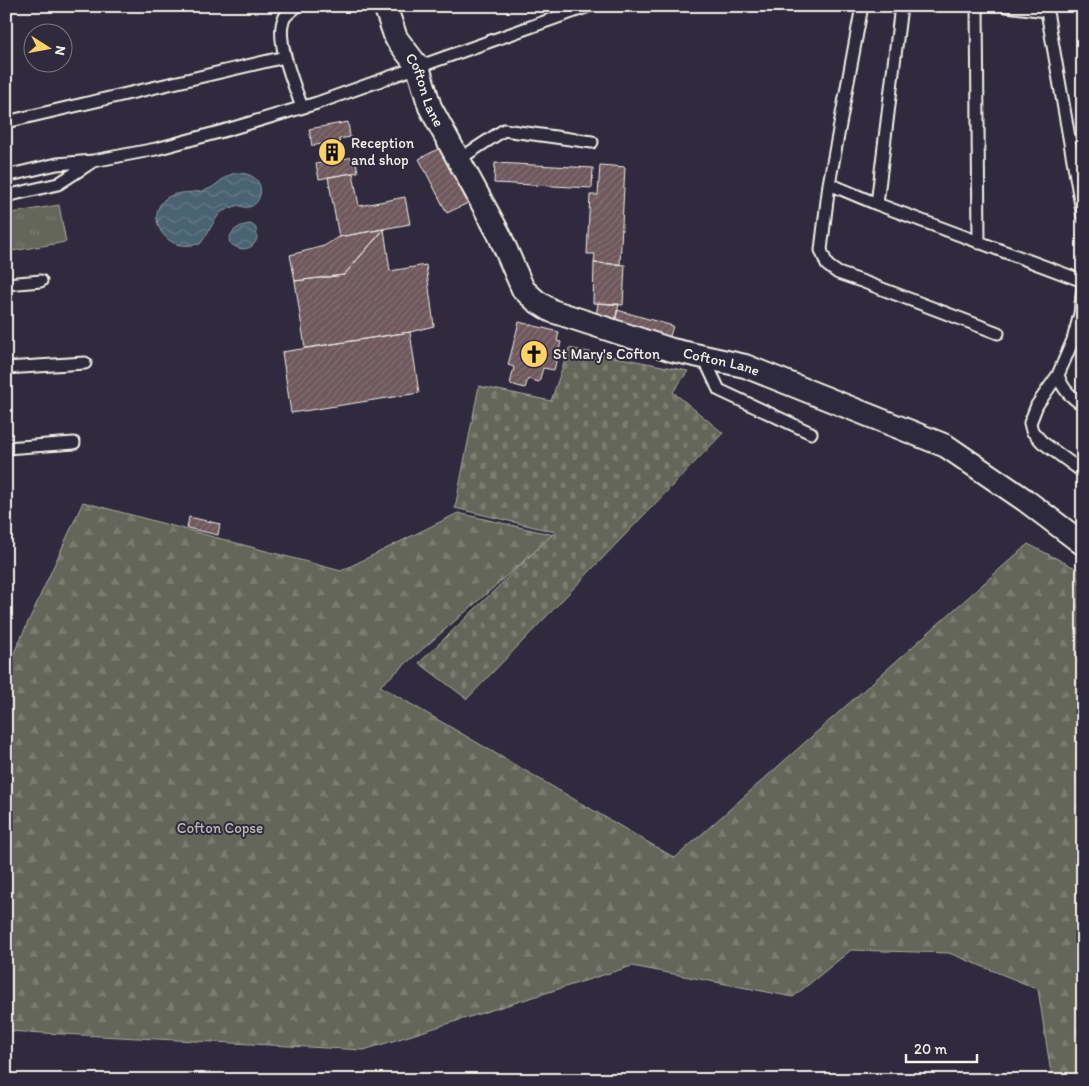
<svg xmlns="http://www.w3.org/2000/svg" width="1089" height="1086" font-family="Itim,sans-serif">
<defs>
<pattern id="forest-firs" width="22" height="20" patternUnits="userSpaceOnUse" patternTransform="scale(1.25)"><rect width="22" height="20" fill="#646658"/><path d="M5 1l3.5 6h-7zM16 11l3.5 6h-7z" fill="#7b7c70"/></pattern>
<pattern id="cemetery-stones" width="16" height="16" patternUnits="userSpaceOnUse" patternTransform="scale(1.25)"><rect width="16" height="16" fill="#646658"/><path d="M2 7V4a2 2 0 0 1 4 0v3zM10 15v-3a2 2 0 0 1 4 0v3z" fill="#7b7c70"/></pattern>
<pattern id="park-tufts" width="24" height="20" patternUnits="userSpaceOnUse" patternTransform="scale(1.25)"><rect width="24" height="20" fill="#646658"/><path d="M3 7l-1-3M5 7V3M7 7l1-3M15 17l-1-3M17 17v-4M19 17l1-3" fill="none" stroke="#7b7c70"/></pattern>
<pattern id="water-waves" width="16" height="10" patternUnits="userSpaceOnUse" patternTransform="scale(1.25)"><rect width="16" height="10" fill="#4a6373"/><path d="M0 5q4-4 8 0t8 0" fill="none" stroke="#657a87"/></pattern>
<pattern id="building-hatch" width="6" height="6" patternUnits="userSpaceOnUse" patternTransform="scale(1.25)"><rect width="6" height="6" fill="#6e585d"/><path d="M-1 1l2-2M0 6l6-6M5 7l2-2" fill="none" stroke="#837074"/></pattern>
</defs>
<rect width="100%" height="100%" fill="#2f2a3d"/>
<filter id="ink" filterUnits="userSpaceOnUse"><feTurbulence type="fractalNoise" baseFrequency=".02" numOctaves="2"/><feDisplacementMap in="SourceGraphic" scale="10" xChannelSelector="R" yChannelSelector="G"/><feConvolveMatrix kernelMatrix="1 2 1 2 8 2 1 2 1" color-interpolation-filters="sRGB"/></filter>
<g filter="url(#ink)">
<path fill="url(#forest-firs)" stroke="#acaca0" d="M83 502 341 571 458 513 554 535 380 686 675 858 1028 544 1083 572V1080H1052L1038 989 949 953 851 950 793 997 632 966 364 1050 6 1031V667L13 655Z"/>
<path fill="url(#cemetery-stones)" stroke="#acaca0" d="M569 348 688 371 673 392 723 433 467 699 419 663 555 532 455 508 479 386 551 401Z"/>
<path fill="url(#park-tufts)" stroke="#acaca0" d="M59 205 66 242 6 252V214Z"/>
<path fill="url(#water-waves)" stroke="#8e9ca2" d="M236 173C275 172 261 218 238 205 234 207 228 209 223 211 215 216 208 235 200 244 192 245 182 247 174 243 157 235 150 212 165 199 176 190 194 194 206 190 218 186 222 176 236 173Z
M251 224 256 228C256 230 257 235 257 237 255 251 237 253 229 241 231 229 240 225 251 224Z"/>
<path fill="url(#building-hatch)" stroke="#f4f1e8" d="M348 122 350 137 339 139 342 159 355 157 358 172 319 179 316 164 325 162 321 144 312 146 309 129Z
M440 148 468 203 447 213 419 159Z
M495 163 593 168 592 188 494 183Z
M600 165 625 167 620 264 594 263 595 254H587L590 195H598Z
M353 173 359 206 405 197 410 224 339 237 328 177Z
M384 229 390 271 426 265 434 326 410 332 305 348 295 281 344 275Z
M384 229 344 275 295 281 290 255 324 246 339 237Z
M594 263 625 265 623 305 593 303Z
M598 303 619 304 615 323 596 316Z
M617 310 673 326 669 339 615 323Z
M519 322 559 332 557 341 561 342 554 370 543 368 539 382 528 379 525 388 510 384 514 367 508 365Z
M410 332 419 393 291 413 282 352Z
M189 517 220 524 218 535 187 528Z"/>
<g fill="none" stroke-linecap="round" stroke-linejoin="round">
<g stroke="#f4f1e8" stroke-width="15">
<path id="service" d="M297 6C293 10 288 13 285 17 273 35 295 88 302 107
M862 6 829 184 877 204 1083 281
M977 6 979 243
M1006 6 1046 11
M1046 6 1083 217
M6 122 285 57
M458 160 504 130 592 142
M6 176 57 164 93 161 156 149 223 131 317 103 589 6
M829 184 821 250 827 265 838 273 864 282 998 333
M6 196 58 184 92 162
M877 204 901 6
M6 284 41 281
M1083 285 1080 314 1073 340 1058 375 1037 405 1030 423 1032 431 1042 442 1083 472
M703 356 719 390 811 433
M6 368 85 363
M1058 375C1063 390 1070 396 1083 405
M6 448 74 443"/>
</g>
<g stroke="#f4f1e8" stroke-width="26">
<g id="minor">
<path id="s1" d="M385 6 396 38 418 67 430 107 499 234 523 289 536 301 552 311 672 350 745 366 946 446 1025 500 1083 544"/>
</g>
</g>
<use href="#service" stroke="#2f2a3d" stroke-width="11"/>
<use href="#minor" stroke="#2f2a3d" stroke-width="22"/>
</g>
</g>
<defs>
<g id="building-disc" transform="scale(1.4375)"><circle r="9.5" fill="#ffd166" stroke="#2f2a3d"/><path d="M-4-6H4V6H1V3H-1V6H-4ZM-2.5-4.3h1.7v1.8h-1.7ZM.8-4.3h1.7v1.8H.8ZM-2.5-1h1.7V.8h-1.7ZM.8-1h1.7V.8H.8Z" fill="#111"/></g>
<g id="church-disc" transform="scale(1.4375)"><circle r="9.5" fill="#ffd166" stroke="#2f2a3d"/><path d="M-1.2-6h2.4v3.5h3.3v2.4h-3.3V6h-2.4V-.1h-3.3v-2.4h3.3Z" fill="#111"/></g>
</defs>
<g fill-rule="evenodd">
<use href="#building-disc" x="332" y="152"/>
<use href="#church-disc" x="534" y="354"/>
</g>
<g text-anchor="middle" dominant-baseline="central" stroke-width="4" stroke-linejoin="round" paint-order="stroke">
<g font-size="15" fill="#f4f1e8" stroke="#2f2a3d">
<text stroke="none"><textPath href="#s1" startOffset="94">Cofton Lane</textPath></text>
<text stroke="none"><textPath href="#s1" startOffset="530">Cofton Lane</textPath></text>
</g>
<g font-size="15" fill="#f4f1e8" stroke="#2f2a3d" text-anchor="start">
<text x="351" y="143">Reception<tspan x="351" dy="17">and shop</tspan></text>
<text x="553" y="354">St Mary's Cofton</text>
</g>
<g font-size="15" fill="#bab9ae" stroke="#2f2a3d">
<text x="220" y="828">Cofton Copse</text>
</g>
</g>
<rect width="1089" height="1086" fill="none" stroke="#2f2a3d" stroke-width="25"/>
<rect x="12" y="12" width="1064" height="1061" fill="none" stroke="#f4f1e8" stroke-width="2" filter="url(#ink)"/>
<g transform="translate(48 48) rotate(101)"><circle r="24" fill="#2f2a3d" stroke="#7e7a81"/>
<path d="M0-4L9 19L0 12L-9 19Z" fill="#ffd166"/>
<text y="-8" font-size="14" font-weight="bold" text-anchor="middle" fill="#f4f1e8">N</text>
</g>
<path d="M906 1054v8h71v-8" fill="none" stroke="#f4f1e8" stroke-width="2.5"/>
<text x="914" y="1054" font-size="15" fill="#f4f1e8" stroke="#2f2a3d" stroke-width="4" paint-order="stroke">20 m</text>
</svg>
